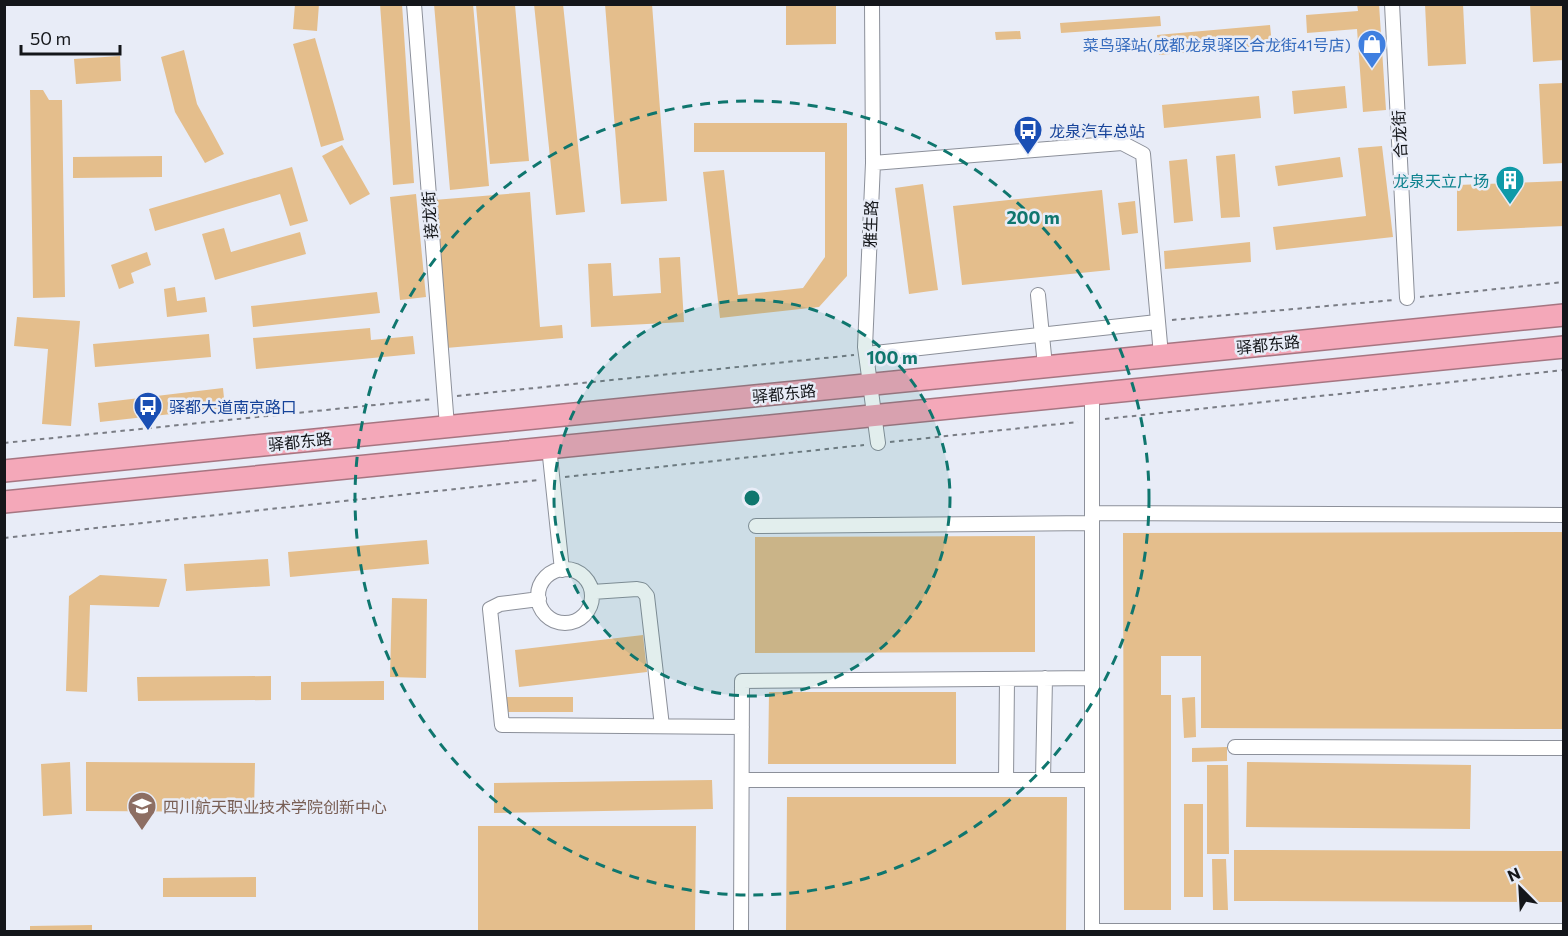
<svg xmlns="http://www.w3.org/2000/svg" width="1568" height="936" font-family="Commissioner,'Noto Sans SC',sans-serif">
<rect width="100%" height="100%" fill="#e8ecf7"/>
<path fill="#e4be8c" d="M295 4H319L317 31 293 29Z
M380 4H402L414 183 393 185Z
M434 4H473L489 186 450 190Z
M534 4H563L585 212 556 215Z
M605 4H652L667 201 621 204Z
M786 4H836V44L786 45Z
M1357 4H1379L1386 110 1363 112 1357 29 1307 33 1306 15 1358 11Z
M1425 4H1463L1466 64 1428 66Z
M1530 4H1564V60L1533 62Z
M476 5H515L529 161 490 164Z
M1160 16 1161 26 1061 33 1060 23Z
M1270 25 1272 45 1159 55 1157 35Z
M1020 31 1021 39 996 40 995 32Z
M315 38 344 140 321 147 293 44Z
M184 50 197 104 224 154 205 163 175 112 161 57Z
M120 56 121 81 76 84 74 59Z
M1563 83 1564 163 1543 164 1539 84Z
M1345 86 1347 108 1294 114 1292 91Z
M30 90H43L49 100H62L65 297 33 298Z
M1259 96 1261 118 1164 128 1162 105Z
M694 123H847V276L819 307 720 318 703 172 724 170 738 295 803 288 825 257V152H694Z
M342 145 370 194 350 205 322 156Z
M1382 146 1393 237 1276 250 1273 227 1366 216 1358 148Z
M1235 154 1240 217 1221 218 1216 156Z
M162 156V177L73 178V157Z
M1340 157 1343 177 1278 186 1275 166Z
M1187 159 1193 221 1174 223 1169 161Z
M292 167 308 221 290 226 280 194 155 231 149 209Z
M1564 181V226L1457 231V185Z
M923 184 938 290 909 294 895 188Z
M1102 190 1110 270 962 285 953 206Z
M530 192 540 327 562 325 563 338 446 348 434 200Z
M416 194 426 297 400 300 390 197Z
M1135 201 1138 233 1122 235 1118 203Z
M224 228 231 252 300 232 306 254 215 280 202 234Z
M1250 242 1251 262 1165 269 1164 251Z
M147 252 151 265 131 273 134 283 119 289 111 265Z
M680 257 684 322 591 327 588 264 611 263 613 296 661 293 659 258Z
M175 287 177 301 205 297 207 312 167 317 164 289Z
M377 292 380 313 253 327 251 306Z
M17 317 80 321 71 426 42 424 48 349 14 346Z
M370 328 371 340 413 336 415 354 256 369 253 338Z
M209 334 211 357 95 367 93 344Z
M223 388 225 408 100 422 98 403Z
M1564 532V729L1201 728V656H1161V695H1171V910H1124L1123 533Z
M1035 536V652L755 653V537Z
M427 540 429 564 290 577 288 552Z
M268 559 270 586 186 591 184 564Z
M100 575 167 579 159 607 90 605 87 692 66 691 69 596Z
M392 598 427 599 426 678 390 677Z
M643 635 647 672 519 687 515 650Z
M271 676V700L138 701 137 677Z
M384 681V700H301V682Z
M769 692H956V764H768Z
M507 697H573V712H507Z
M1195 697 1196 737 1184 738 1182 698Z
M1227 747V761L1192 762V748Z
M70 762 72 814 43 816 41 764Z
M86 762 255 763 254 812 86 811Z
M1247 762 1471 765 1470 829 1246 827Z
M1207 765H1228L1229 854H1207Z
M712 780 713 809 494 813V783Z
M787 797H1067L1066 932H786Z
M1184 804H1203V897H1184Z
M478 826H696L695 932H478Z
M1234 850 1564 851V902L1234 901Z
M1212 859H1226L1228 910H1213Z
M256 877V897H163V878Z
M92 925V932H30V926Z"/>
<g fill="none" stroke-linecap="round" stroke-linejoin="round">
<g stroke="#8c909a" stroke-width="16">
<path id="minor" d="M414 4 447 426
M872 4 873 163 865 347 878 443
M1392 4 1407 298
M873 163 1122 143 1143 154 1161 355
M1038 295 1045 366
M866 354 1157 322
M549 447 562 570
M1092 513 1564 515
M756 526 1092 523
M538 596a27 27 0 1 1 54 0a27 27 0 1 1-54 0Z
M592 592 637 589 642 590 647 596 662 726
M539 599 500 604 490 609 502 725 742 727
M1235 747 1564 748
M742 780H1092
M1006 780 1007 679
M1043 780 1045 678
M1092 931H1564
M741 932 742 681 1092 678
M1092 932V394"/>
</g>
<g stroke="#a67581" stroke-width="24">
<path id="highway" d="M4 471 1564 315
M4 502 1564 347"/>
</g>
<path stroke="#7a7d85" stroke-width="2" stroke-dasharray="4.5 4.5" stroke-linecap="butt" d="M1420 297 1564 282
M1172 320 1394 300
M457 396 854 355
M1105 419 1564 370
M890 442 1078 422
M4 443 433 399
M565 477 864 445
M4 538 538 480"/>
<use href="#minor" stroke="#fff" stroke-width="14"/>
<use href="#highway" stroke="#f4a8b9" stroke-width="21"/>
</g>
<circle cx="752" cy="498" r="198" fill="#0f766e" fill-opacity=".12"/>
<g fill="none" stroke="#0f766e" stroke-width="3" stroke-dasharray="10 8">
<circle cx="752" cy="498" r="198"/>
<circle cx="752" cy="498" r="397"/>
</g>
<defs>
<g id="shop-pin" transform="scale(1.5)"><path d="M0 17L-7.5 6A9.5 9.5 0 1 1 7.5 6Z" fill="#3f7fe0" stroke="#e8ecf7"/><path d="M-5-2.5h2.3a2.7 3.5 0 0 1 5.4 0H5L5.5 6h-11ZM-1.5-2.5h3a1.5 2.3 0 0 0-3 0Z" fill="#fff"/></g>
<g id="bus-pin" transform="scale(1.5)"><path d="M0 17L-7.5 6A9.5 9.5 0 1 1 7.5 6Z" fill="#1a4fb4" stroke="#e8ecf7"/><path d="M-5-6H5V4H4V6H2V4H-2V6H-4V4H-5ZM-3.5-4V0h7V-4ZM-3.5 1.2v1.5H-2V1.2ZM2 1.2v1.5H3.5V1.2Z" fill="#fff"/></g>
<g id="building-pin" transform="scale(1.5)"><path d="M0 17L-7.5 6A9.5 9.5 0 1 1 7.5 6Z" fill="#0f9aa8" stroke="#e8ecf7"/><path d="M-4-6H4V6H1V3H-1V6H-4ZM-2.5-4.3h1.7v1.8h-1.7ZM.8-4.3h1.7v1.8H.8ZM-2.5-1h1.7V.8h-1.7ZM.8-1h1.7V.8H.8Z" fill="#fff"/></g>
<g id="school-pin" transform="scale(1.5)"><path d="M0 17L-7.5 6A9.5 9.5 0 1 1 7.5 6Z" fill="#8d6e63" stroke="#e8ecf7"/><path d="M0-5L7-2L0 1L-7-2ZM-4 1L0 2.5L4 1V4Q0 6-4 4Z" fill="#fff"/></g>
</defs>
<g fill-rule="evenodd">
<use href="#shop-pin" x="1372" y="44"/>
<use href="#bus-pin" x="1028" y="130"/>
<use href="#building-pin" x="1510" y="180"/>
<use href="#bus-pin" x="148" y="406"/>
<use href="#school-pin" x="142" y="806"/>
</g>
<g text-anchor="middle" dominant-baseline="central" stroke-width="5" stroke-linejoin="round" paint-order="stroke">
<g font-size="16" fill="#366cbe" stroke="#e8ecf7" text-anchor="end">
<text x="1351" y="44">菜鸟驿站(成都龙泉驿区合龙街41号店)</text>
</g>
<g font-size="16" fill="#164399" stroke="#e8ecf7" text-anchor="start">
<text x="1049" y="130">龙泉汽车总站</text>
<text x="169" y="406">驿都大道南京路口</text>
</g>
<g font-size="16" fill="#14161a" stroke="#e8ecf7">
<text transform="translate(1399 134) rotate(-93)">合龙街</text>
<text transform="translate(429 215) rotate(-94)">接龙街</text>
<text transform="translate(870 224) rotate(-88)">雅生路</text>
<text transform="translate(1268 344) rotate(-6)">驿都东路</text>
<text transform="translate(784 393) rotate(-6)">驿都东路</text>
<text transform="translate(300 441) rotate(-6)">驿都东路</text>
</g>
<g font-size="16" fill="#0d838f" stroke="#e8ecf7" text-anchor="end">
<text x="1489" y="180">龙泉天立广场</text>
</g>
<g font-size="16" fill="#785e54" stroke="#e8ecf7" text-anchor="start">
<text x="163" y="806">四川航天职业技术学院创新中心</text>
</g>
</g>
<circle cx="752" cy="498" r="9" fill="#0f766e" stroke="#e8ecf7" stroke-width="3"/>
<g font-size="18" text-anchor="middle" font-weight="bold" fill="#0f766e" stroke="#e8ecf7" stroke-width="5" stroke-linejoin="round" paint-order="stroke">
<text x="1033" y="224">200 m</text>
<text x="892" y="364">100 m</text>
</g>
<rect width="1568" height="936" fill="none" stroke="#14161a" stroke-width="12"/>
<g transform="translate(1520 888) rotate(336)" stroke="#e8ecf7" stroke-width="4.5" paint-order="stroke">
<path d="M0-4.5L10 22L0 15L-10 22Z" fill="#14161a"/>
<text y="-9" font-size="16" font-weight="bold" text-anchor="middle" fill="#14161a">N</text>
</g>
<path d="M21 45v9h99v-9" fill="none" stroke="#14161a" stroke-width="3"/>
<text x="30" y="45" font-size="18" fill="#14161a" stroke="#e8ecf7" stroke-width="4.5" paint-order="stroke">50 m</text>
</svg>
